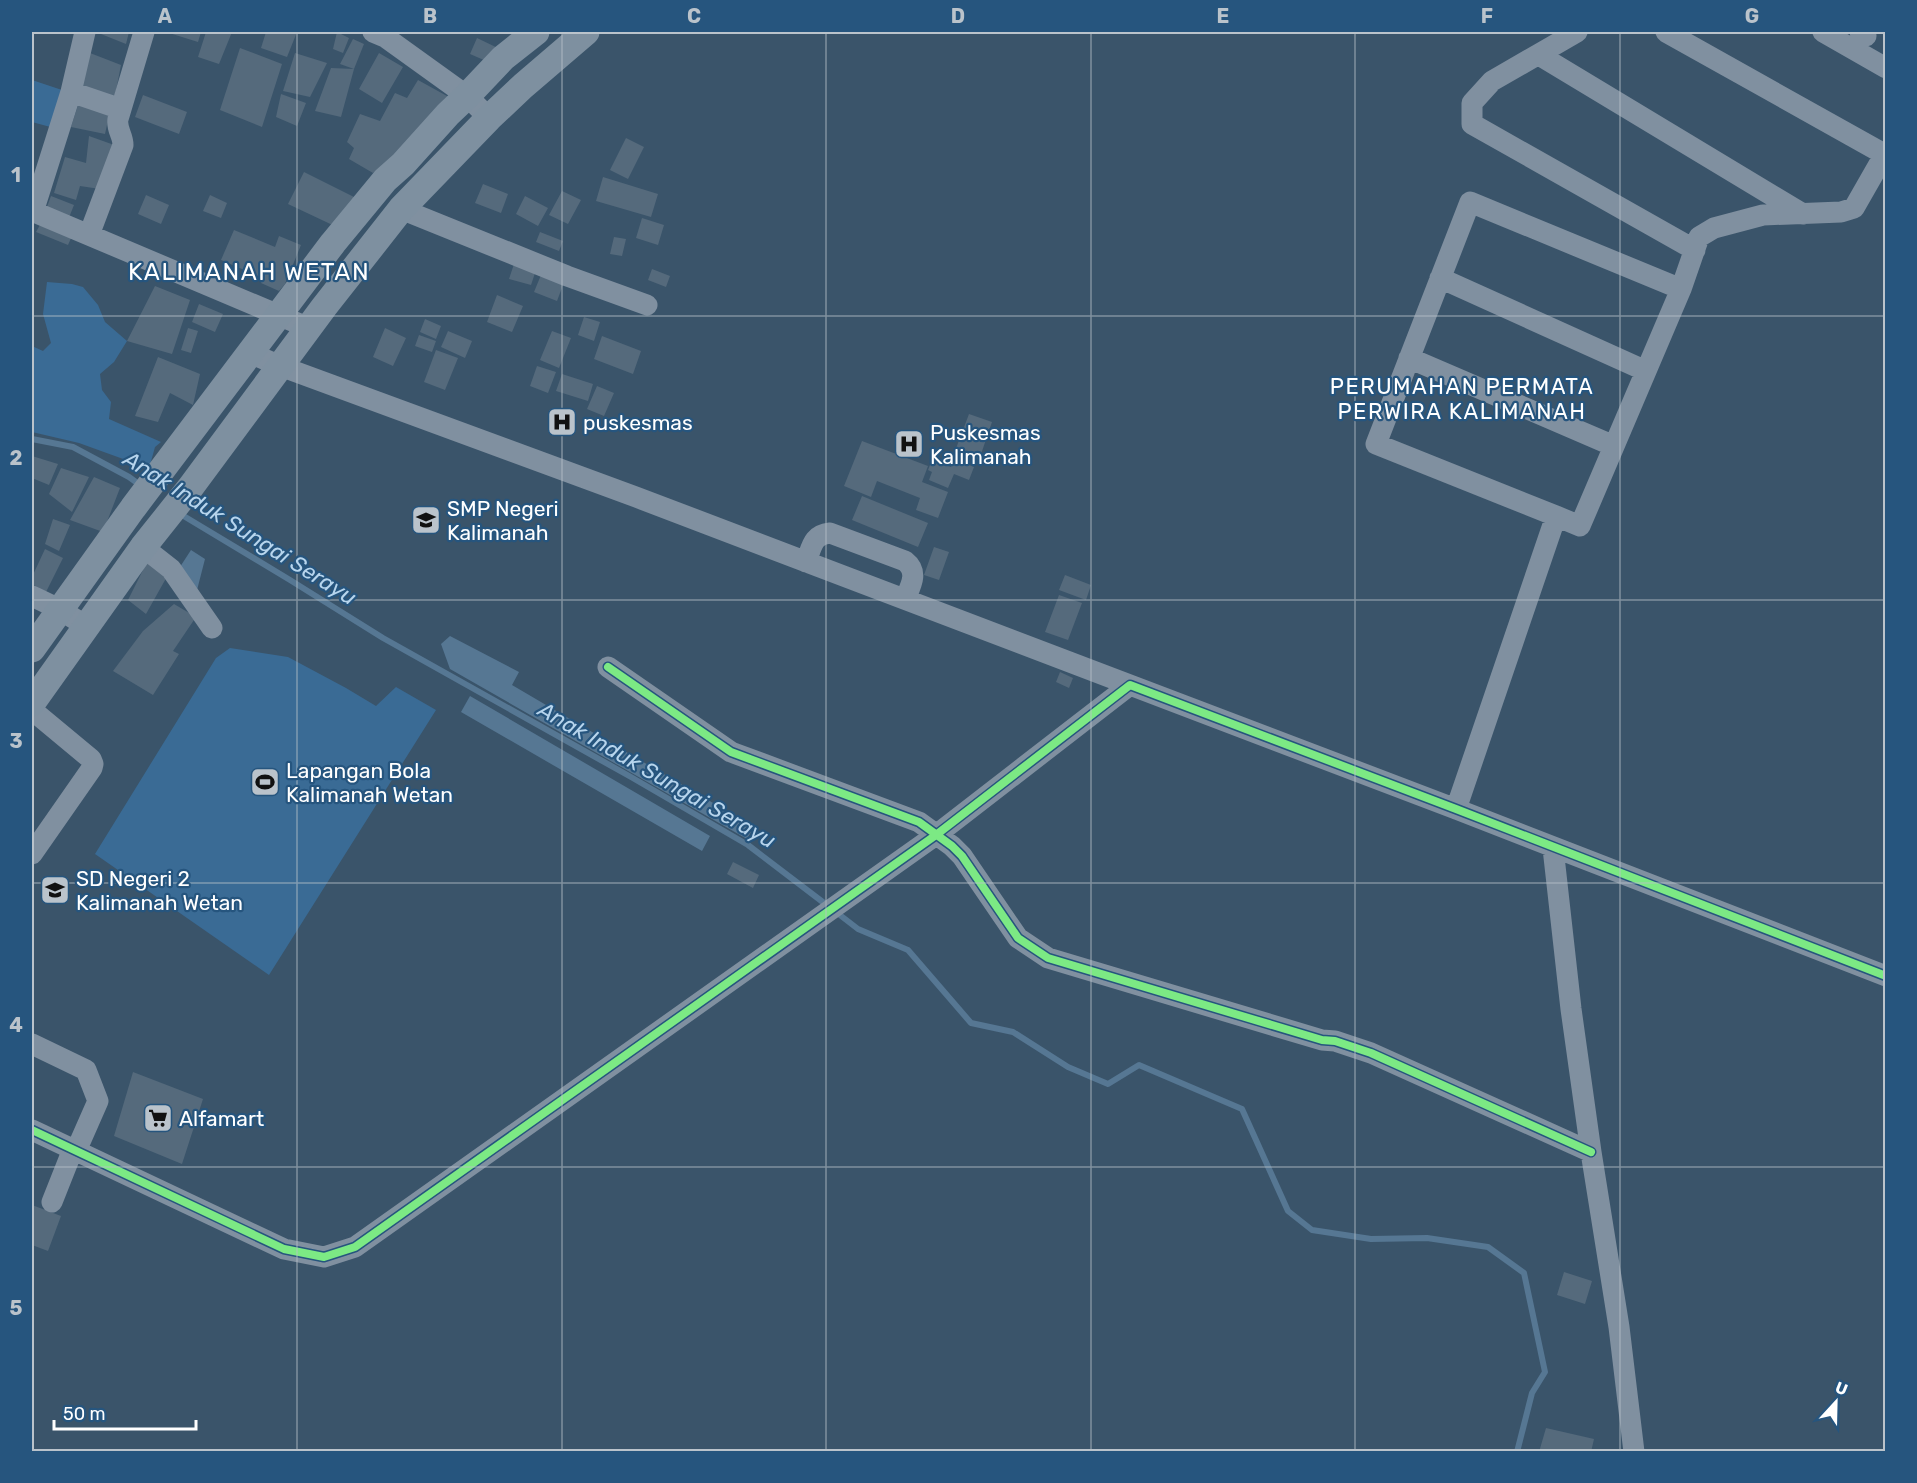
<svg xmlns="http://www.w3.org/2000/svg" width="1917" height="1483" font-family="Rubik,sans-serif">
<rect width="100%" height="100%" fill="#3a546a"/>
<path fill="#3a6b95" d="M32 80 65 91 54 128 32 122Z
M47 282 72 284 83 287 98 305 105 322 127 341 114 362 100 374 102 390 111 402 109 419 161 442 155 447 150 465 137 464 79 443 32 432V346L43 351 51 343 43 314Z
M230 648 288 657 346 688 376 706 396 687 436 710 269 975 95 854 216 658Z"/>
<path fill="#567793" d="M191 550 205 559 196 594 178 570Z
M450 636 519 672 512 685 754 827 747 839 450 669 441 644Z
M470 696 710 836 702 851 461 712Z"/>
<g fill="none" stroke-linecap="round" stroke-linejoin="round">
<path stroke="#567793" stroke-width="6" d="M32 439 73 447 129 477 140 485
M177 512 290 580 383 638 631 777 748 845 828 906
M836 912 858 929 908 950 971 1023 1013 1032 1068 1067 1108 1084 1139 1065 1242 1109 1288 1211 1312 1230 1371 1239 1427 1238 1488 1247 1524 1273 1545 1372 1532 1393 1517 1452"/>
</g>
<path fill="#556a7c" d="M96 32H129L126 44Z
M166 32H201L198 42Z
M206 32H232L219 64 198 57Z
M266 32H297L287 57 261 48Z
M337 32 349 38 343 53 333 49Z
M477 38 504 51 493 64 470 54Z
M353 39 364 44 354 69 340 64Z
M240 48 282 64 262 127 220 110Z
M90 53 121 65 113 106 80 92Z
M295 53 327 63 310 97 283 91Z
M379 53 403 67 382 103 359 89Z
M331 68 354 69 341 117 315 111Z
M418 80 456 101 421 138 373 173 349 159 354 148 347 142 360 114 380 121 395 93 407 98Z
M281 94 306 103 297 126 276 117Z
M143 95 187 112 179 134 135 117Z
M80 99 110 111 105 134 71 127Z
M89 136 117 146 100 189 80 186 76 200 54 193 65 157 86 163Z
M626 138 644 147 628 179 610 170Z
M304 172 358 199 341 229 288 204Z
M603 177 658 194 651 217 596 201Z
M483 184 508 194 501 213 475 203Z
M562 191 581 200 568 224 549 215Z
M146 195 169 205 161 224 138 214Z
M210 195 227 203 221 218 203 211Z
M51 196 74 205 68 220 45 212Z
M525 196 548 208 538 226 516 214Z
M642 218 664 225 658 245 636 238Z
M41 223 72 236 68 245 36 232Z
M234 230 275 247 279 236 301 245 285 284 279 291 261 283 263 278 221 260Z
M540 232 563 241 559 251 536 242Z
M614 237 626 239 622 256 610 254Z
M514 264 536 270 531 285 509 279Z
M652 269 670 276 666 287 648 280Z
M541 275 563 285 557 301 534 292Z
M155 286 190 300 172 354 127 341Z
M497 295 523 306 512 332 487 322Z
M199 304 223 314 215 332 192 322Z
M584 317 600 322 594 341 578 335Z
M425 319 441 326 436 339 420 332Z
M188 328 198 331 191 353 181 350Z
M385 328 406 338 393 366 373 357Z
M448 331 472 341 465 358 441 347Z
M552 331 571 338 559 368 540 360Z
M419 335 436 341 432 352 415 346Z
M602 336 641 351 633 374 594 359Z
M436 350 458 358 445 390 424 382Z
M158 357 200 374 193 405 170 393 158 422 135 416Z
M537 366 556 372 548 393 530 386Z
M562 374 593 384 588 401 556 391Z
M597 386 614 393 604 416 587 409Z
M969 414 992 422 979 460 955 451Z
M862 441 928 466 922 482 948 492 938 518 916 510 920 498 877 481 871 497 844 486Z
M32 456 58 464 49 485 32 478Z
M954 459 974 467 969 480 954 474 948 488 929 480 932 472 928 470 932 460 951 467Z
M61 468 89 477 72 512 49 494Z
M94 477 120 488 103 532 70 520Z
M862 496 928 523 918 547 852 520Z
M53 519 70 525 59 551 45 544Z
M934 547 949 552 939 580 924 575Z
M45 549 63 558 46 592 32 584V577Z
M147 562 169 573 146 614 128 600Z
M1065 575 1091 585 1086 600 1059 590Z
M1059 595 1082 603 1068 640 1045 632Z
M174 604 196 617 173 651 179 654 153 695 113 671 143 631Z
M1060 672 1073 678 1069 688 1056 682Z
M733 862 759 875 753 888 727 874Z
M133 1072 203 1099 182 1164 114 1136Z
M32 1205 61 1216 48 1251 32 1245Z
M1564 1272 1592 1281 1585 1304 1557 1295Z
M1546 1428 1594 1439 1591 1452H1539Z"/>
<g fill="none" stroke-linecap="round" stroke-linejoin="round">
<path stroke="#8090a0" stroke-width="21" d="M373 32 385 37 467 96 489 118
M1577 32 1492 81 1472 103V124L1695 250
M1666 32 1884 154
M1823 32 1886 68
M1860 32 1866 36
M1539 55 1803 214
M71 92 121 109
M401 209 567 276 647 305
M32 211 309 328
M33 212 71 92 85 32
M89 235 123 145C123 135 116 129 118 119L144 32
M1440 278 1646 371
M250 353 280 366 636 497 1130 685
M1409 358 1614 446
M1556 516 1580 526 1681 289 1699 237 1714 228 1763 215 1841 212 1854 208 1886 152
M143 547 171 569 212 628
M806 562C812 547 812 535 830 533L905 561C919 572 911 585 905 599
M32 596 59 609 86 626
M608 667 731 752 919 822 952 846 962 856 1018 938 1048 958 1322 1040 1335 1041 1371 1053 1591 1152
M32 710 91 759 93 764 92 768 32 854
M1456 809 1556 516 1376 444 1470 202 1681 289
M1553 848 1571 1009 1591 1152 1619 1327 1634 1452
M32 1044 86 1070 98 1101 76 1151
M32 1130 284 1249 324 1257 355 1247 936 835 1130 685 1456 809 1886 976
M52 1202 73 1149"/>
<path stroke="#7e90a0" stroke-width="27" d="M32 649 133 508 333 243 385 180 403 164 448 114 467 96 503 58 536 32
M32 703 143 547 190 488 324 307 401 209 489 118 523 86 586 32"/>
<g stroke="#26557e" stroke-width="11">
<path id="cycleway" d="M608 667 731 752 919 822 952 846 962 856 1018 938 1048 958 1322 1040 1335 1041 1371 1053 1591 1152
M32 1130 284 1249 324 1257 355 1247 936 835 1130 685 1456 809 1886 976"/>
</g>
<use href="#cycleway" stroke="#7ce984" stroke-width="8"/>
</g>
<path fill="none" stroke="#bac3cb" stroke-width="1.5" stroke-opacity="0.55" d="M297 32V1452M562 32V1452M826 32V1452M1091 32V1452M1355 32V1452M1620 32V1452M32 316H1886M32 600H1886M32 883H1886M32 1167H1886"/>
<defs>
<g id="hospital-square" transform="scale(1.5)"><rect x="-9" y="-9" width="18" height="18" rx="4" fill="#bac3cb" stroke="#26557e"/><path d="M-5-5h3v3.5h4V-5h3V5h-3V1.5h-4V5h-3Z" fill="#111"/></g>
<g id="school-square" transform="scale(1.5)"><rect x="-9" y="-9" width="18" height="18" rx="4" fill="#bac3cb" stroke="#26557e"/><path d="M0-5L7-2L0 1L-7-2ZM-4 1L0 2.5L4 1V4Q0 6-4 4Z" fill="#111"/></g>
<g id="stadium-square" transform="scale(1.5)"><rect x="-9" y="-9" width="18" height="18" rx="4" fill="#bac3cb" stroke="#26557e"/><path d="M0-5a6.5 5 0 1 0 0 10a6.5 5 0 1 0 0-10ZM-3.5-1.8h7v3.6h-7Z" fill="#111"/></g>
<g id="supermarket-square" transform="scale(1.5)"><rect x="-9" y="-9" width="18" height="18" rx="4" fill="#bac3cb" stroke="#26557e"/><path d="M-6-5.5h2.5l.6 2H6L4.5 2H-2.5L-4.4-4H-6ZM-1.5 3.2a1.3 1.3 0 1 0 .1 0ZM3 3.2a1.3 1.3 0 1 0 .1 0Z" fill="#111"/></g>
</defs>
<g fill-rule="evenodd">
<use href="#hospital-square" x="562" y="422"/>
<use href="#hospital-square" x="909" y="444"/>
<use href="#school-square" x="426" y="520"/>
<use href="#stadium-square" x="265" y="782"/>
<use href="#school-square" x="55" y="890"/>
<use href="#supermarket-square" x="158" y="1118"/>
</g>
<g text-anchor="middle" dominant-baseline="central" stroke-width="4.5" stroke-linejoin="round" paint-order="stroke">
<g font-size="21" fill="#fff" stroke="#26557e" text-anchor="start">
<text x="583" y="422">puskesmas</text>
<text x="930" y="432">Puskesmas<tspan x="930" dy="24">Kalimanah</tspan></text>
<text x="447" y="508">SMP Negeri<tspan x="447" dy="24">Kalimanah</tspan></text>
<text x="286" y="770">Lapangan Bola<tspan x="286" dy="24">Kalimanah Wetan</tspan></text>
<text x="76" y="878">SD Negeri 2<tspan x="76" dy="24">Kalimanah Wetan</tspan></text>
<text x="179" y="1118">Alfamart</text>
</g>
<g font-size="22" letter-spacing="1.5" fill="#fff" stroke="#26557e">
<text x="1462" y="386">PERUMAHAN PERMATA<tspan x="1462" dy="25">PERWIRA KALIMANAH</tspan></text>
</g>
<g font-size="22" font-style="italic" fill="#b7d5ed" stroke="#26557e">
<text transform="translate(240 528) rotate(32)">Anak Induk Sungai Serayu</text>
<text transform="translate(657 775) rotate(30)">Anak Induk Sungai Serayu</text>
</g>
<g font-size="24" letter-spacing="1.5" fill="#fff" stroke="#26557e">
<text x="249" y="272">KALIMANAH WETAN</text>
</g>
</g>
<rect width="1917" height="1483" fill="none" stroke="#26557e" stroke-width="66"/>
<g transform="translate(1836 1402) rotate(22)" stroke="#26557e" stroke-width="4.5" paint-order="stroke">
<path d="M0-4.5L10 22L0 15L-10 22Z" fill="#ffffff"/>
<text y="-9" font-size="16" font-weight="bold" text-anchor="middle" fill="#ffffff">U</text>
</g>
<path d="M54 1420v9h142v-9" fill="none" stroke="#ffffff" stroke-width="3"/>
<text x="63" y="1420" font-size="18" fill="#ffffff" stroke="#26557e" stroke-width="4.5" paint-order="stroke">50 m</text>
<rect x="33" y="33" width="1851" height="1417" fill="none" stroke="#bac3cb" stroke-width="2"/>
<g font-size="20" text-anchor="middle" font-weight="bold" fill="#bac3cb">
<text x="165" y="23">A</text>
<text x="430" y="23">B</text>
<text x="694" y="23">C</text>
<text x="958" y="23">D</text>
<text x="1223" y="23">E</text>
<text x="1487" y="23">F</text>
<text x="1752" y="23">G</text>
<text x="16" y="182">1</text>
<text x="16" y="465">2</text>
<text x="16" y="748">3</text>
<text x="16" y="1032">4</text>
<text x="16" y="1315">5</text>
</g>
</svg>
